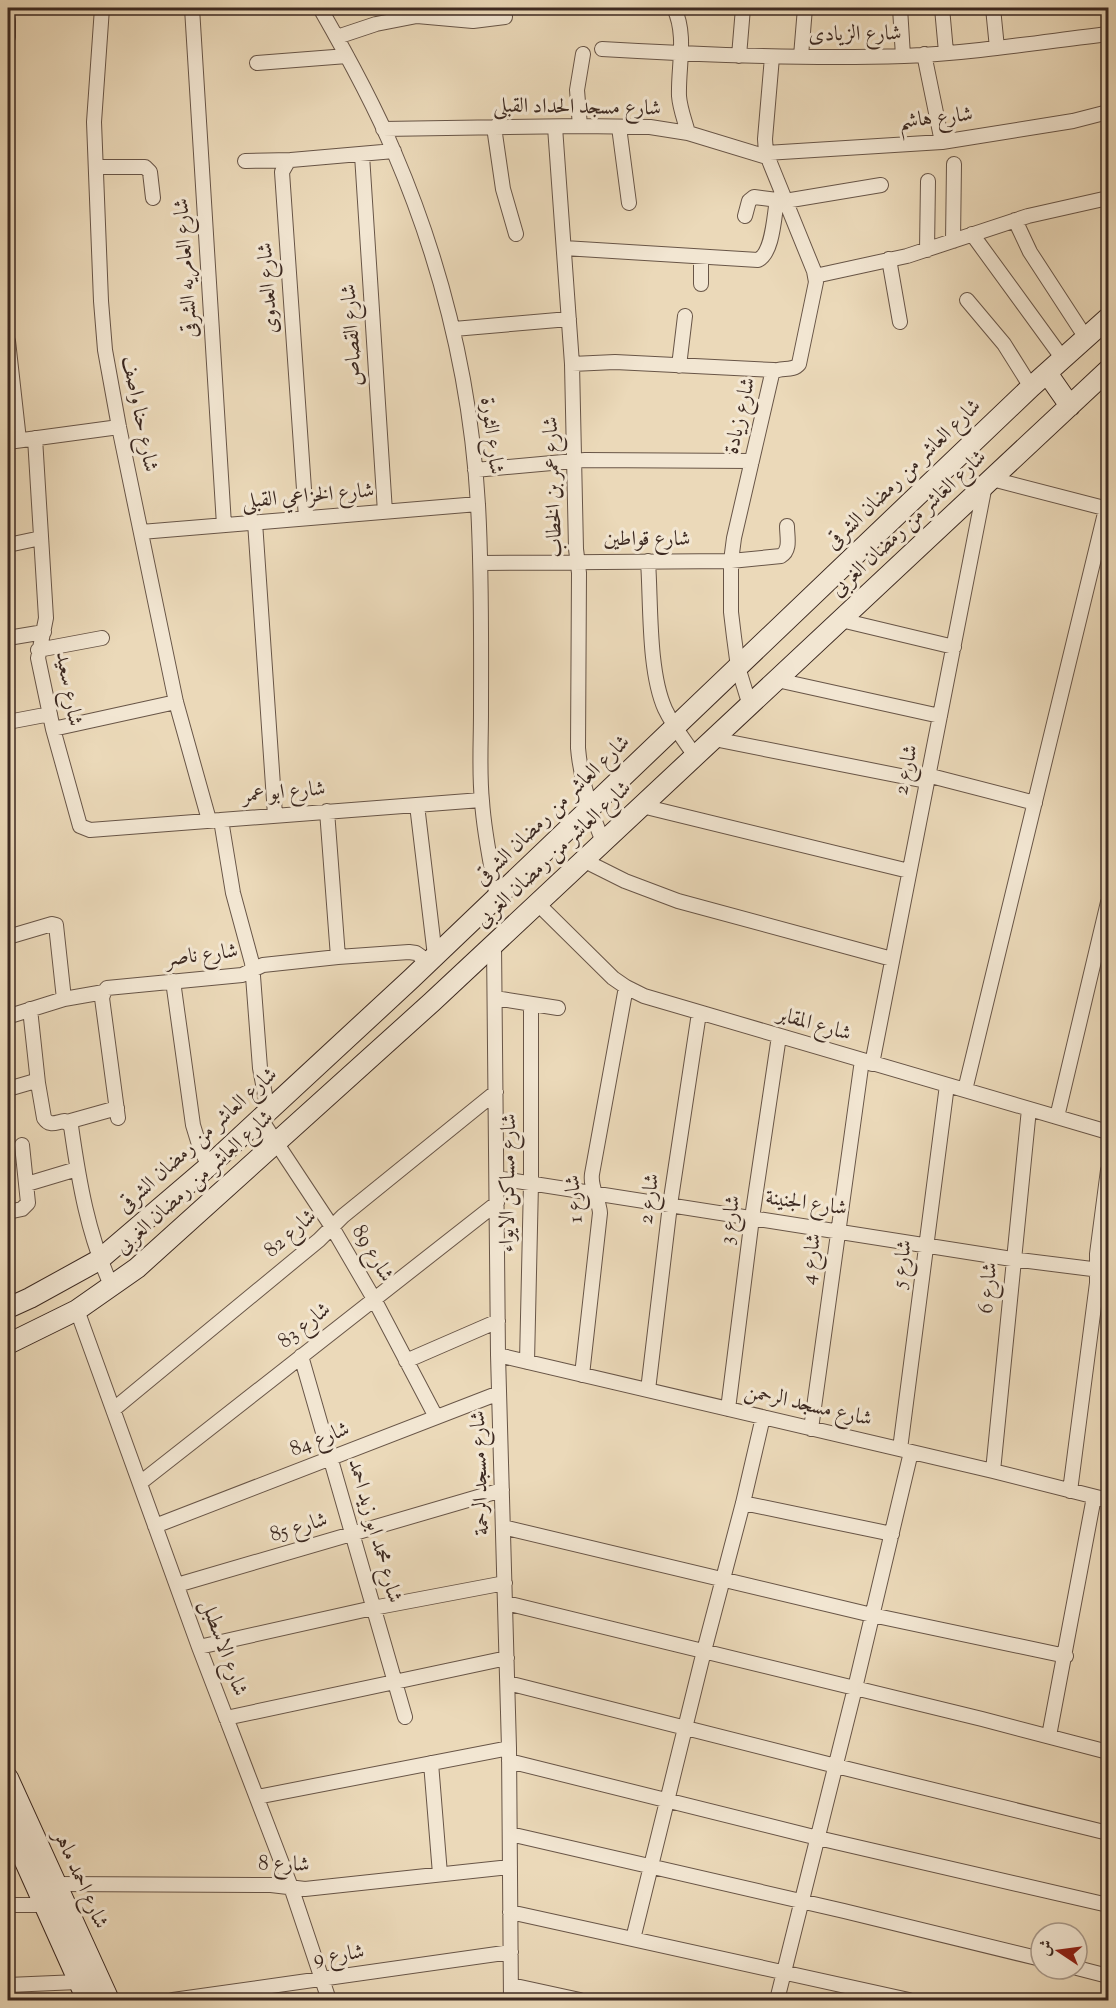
<svg xmlns="http://www.w3.org/2000/svg" width="1116" height="2008" font-family="'Sorts Mill Goudy',Amiri,serif">
<rect width="100%" height="100%" fill="#ebd9b9"/>
<filter id="stains"><feTurbulence type="fractalNoise" baseFrequency=".00333" numOctaves="4"/><feColorMatrix values="0 0 0 0 .2 0 0 0 0 .09 0 0 0 0 .02 0 0 0 .5 -.17"/></filter>
<radialGradient id="worn" r=".72"><stop offset=".6" stop-color="#630" stop-opacity="0"/><stop offset="1" stop-color="#630" stop-opacity=".3"/></radialGradient>
<g fill="none" stroke-linecap="round" stroke-linejoin="round">
<g stroke="#685547" stroke-width="16">
<path id="street" d="M102 8 94 122 101 301 105 350 119 427 176 702 209 820
M192 8 224 525
M320 8C347 55 373 102 394 152 442 264 471 383 478 505 482 575 481 644 481 713 481 742 479 772 482 801 484 833 491 865 497 897
M674 8C687 35 678 67 679 96 680 109 685 121 688 133
M900 8 903 56
M942 8 946 52
M993 8 997 48
M8 21V37
M337 37 376 24 417 16 473 21 505 17
M602 49C702 55 803 59 904 56 972 53 1041 42 1108 34
M924 54 942 142
M739 56 743 8
M801 56 805 8
M257 63 347 56
M580 126 577 90 583 54
M494 127 503 189 516 234
M555 127 572 364 576 549 579 573 578 748C581 782 590 811 603 842
M619 127 629 203
M383 129 580 126 650 127 688 133 767 157
M766 153 942 142 1073 121 1108 112
M362 155 385 512
M245 161 291 160
M96 167H145L150 172 153 198
M745 216 749 201 754 197 785 201 881 185
M1015 220 1030 252 1086 338
M972 234 1063 359
M953 241 954 164
M564 248 758 260C773 253 774 216 777 200
M927 250 928 181
M889 259 900 322
M815 276 907 256 1028 216 1108 198
M701 284V257
M967 300 1004 344 1031 387
M454 329 569 319
M8 341 19 440
M572 364 615 362 774 370
M679 366 685 316
M35 438 46 618 38 658 53 729 80 826 90 830 481 800
M8 442 119 427
M475 470 585 460 752 461
M992 479 1108 509
M306 518 282 172 287 163 291 160 394 151
M255 522 275 815
M141 532 478 504
M8 545 41 538
M648 561C651 603 648 671 665 709 673 726 685 741 695 756
M481 563 731 561 781 556C791 550 787 537 787 526
M841 620 954 647
M8 638 44 632
M38 650 102 638
M777 680 940 716
M750 706 738 667 734 637 731 612V561L734 538 772 374C778 365 792 373 799 364L816 282 814 271 766 153 765 139 772 57
M8 722 50 714
M53 729 176 702
M714 739 926 781
M927 775 1035 803
M417 805 435 956
M642 806 909 871
M327 811 338 957
M221 820 233 893 252 963 260 1068 268 1111
M583 860 625 881 678 901 892 959
M537 903 613 978 626 987 644 996 1108 1132
M8 937 52 924 56 925 64 999
M494 944 498 1355 509 1748 511 2000
M173 981 193 1125 200 1148 209 1166
M495 998 558 1008
M30 1009 38 1083
M8 1013 13 1015 64 999 104 992
M872 1064 985 485
M8 1089 32 1082 38 1083 44 1118C50 1127 56 1122 65 1121L71 1126C79 1182 88 1236 112 1287
M965 1090 1106 509
M1057 1117 1108 902
M118 1118 102 998 104 992 107 988 242 975 263 965 338 957 409 952 416 953 429 962
M260 1118 332 1227 374 1299 436 1417
M67 1122 117 1108
M497 1178 1012 1259 1108 1271
M27 1184 77 1169
M8 1212 22 1209 28 1203 22 1145
M77 1310 199 1647 291 1887 329 2000
M498 1355 993 1471 1108 1500
M301 1356 405 1717
M406 1361 498 1321
M527 1362 531 1183V1005
M582 1375 600 1213C599 1199 590 1188 592 1174L626 987
M648 1390 670 1205 699 1013
M114 1409 319 1240 343 1216 496 1092
M728 1409 752 1218 779 1036
M811 1429 862 1060
M900 1449 947 1085
M993 1471 1029 1109
M140 1483 497 1203
M1070 1491 1097 1283V1254L1108 1170
M743 1503 892 1534
M155 1526 499 1393
M503 1527 872 1615 1066 1656
M177 1585 502 1490
M506 1603 982 1719 1108 1752
M199 1647 373 1608 505 1583
M508 1683 836 1766 1108 1833
M226 1718 507 1658
M1049 1736 1094 1497
M509 1761 818 1838 1108 1905
M431 1763 440 1874
M257 1797 509 1748
M510 1834 844 1911 1041 1959
M55 1884 271 1885 305 1889 510 1867
M8 1905H50
M510 1912 909 2000
M633 1939 704 1651 743 1503 763 1417
M1077 1968 1108 1976
M8 1985 78 1982
M511 1985 580 2000
M173 2000 511 1952
M777 2000 855 1688 911 1452"/>
</g>
<g stroke="#3c2921" stroke-width="22">
<path id="secondary" d="M1047 373 1070 406
M8 1308 30 1298 99 1260 209 1166 411 979 1031 387 1108 318
M8 1344 77 1310 137 1268 432 1002 1108 370
M8 1778 109 2000
M8 1824 87 2000"/>
</g>
<use href="#street" stroke="#f2e6d2" stroke-width="14"/>
<use href="#secondary" stroke="#f2e6d2" stroke-width="20"/>
</g>
<g text-anchor="middle" dominant-baseline="central" stroke-width="6" stroke-linejoin="round" paint-order="stroke">
<g font-size="21" fill="#3c2921" stroke="#f2e6d2">
<text transform="translate(855 35) rotate(-1)">شارع الزيادى</text>
<text transform="translate(577 108) rotate(1)">شارع مسجد الحداد القبلى</text>
<text transform="translate(936 119) rotate(-6)">شارع هاشم</text>
<text transform="translate(187 268) rotate(-94)">شارع العامريه الشرقى</text>
<text transform="translate(269 288) rotate(-94)">شارع العدوى</text>
<text transform="translate(353 335) rotate(-94)">شارع القصاص</text>
<text transform="translate(139 414) rotate(79)">شارع حنا واصف</text>
<text transform="translate(741 416) rotate(-77)">شارع زيادة</text>
<text transform="translate(491 436) rotate(83)">شارع الثورة</text>
<text transform="translate(904 475) rotate(-44)">شارع العاشر من رمضان الشرقى</text>
<text transform="translate(554 487) rotate(-92)">شارع عمر بن الخطاب</text>
<text transform="translate(308 497) rotate(-5)">شارع الخزاعي القبلى</text>
<text transform="translate(909 524) rotate(-43)">شارع العاشر من رمضان الغربى</text>
<text x="647" y="540">شارع قواطين</text>
<text transform="translate(68 689) rotate(80)">شارع سعيد</text>
<text transform="translate(907 770) rotate(-78)">شارع 2</text>
<text transform="translate(284 793) rotate(-5)">شارع ابو عمر</text>
<text transform="translate(553 811) rotate(-44)">شارع العاشر من رمضان الشرقى</text>
<text transform="translate(554 855) rotate(-43)">شارع العاشر من رمضان الغربى</text>
<text transform="translate(202 956) rotate(-7)">شارع ناصر</text>
<text transform="translate(814 1025) rotate(16)">شارع المقابر</text>
<text transform="translate(198 1141) rotate(-42)">شارع العاشر من رمضان الشرقى</text>
<text transform="translate(195 1183) rotate(-42)">شارع العاشر من رمضان الغربى</text>
<text transform="translate(509 1183) rotate(-89)">شارع مساكن الايواء</text>
<text transform="translate(575 1199) rotate(-94)">شارع 1</text>
<text transform="translate(650 1199) rotate(-82)">شارع 2</text>
<text transform="translate(806 1204) rotate(8)">شارع الجنينة</text>
<text transform="translate(731 1220) rotate(-82)">شارع 3</text>
<text transform="translate(291 1234) rotate(-41)">شارع 82</text>
<text transform="translate(372 1254) rotate(60)">شارع 89</text>
<text transform="translate(812 1259) rotate(-83)">شارع 4</text>
<text transform="translate(903 1264) rotate(-83)">شارع 5</text>
<text transform="translate(989 1288) rotate(-85)">شارع 6</text>
<text transform="translate(305 1326) rotate(-38)">شارع 83</text>
<text transform="translate(808 1406) rotate(13)">شارع مسجد الرحمن</text>
<text transform="translate(320 1440) rotate(-21)">شارع 84</text>
<text transform="translate(481 1473) rotate(-92)">شارع مسجد الرحمة</text>
<text transform="translate(299 1528) rotate(-16)">شارع 85</text>
<text transform="translate(374 1531) rotate(74)">شارع محمد ابو زيد احمد</text>
<text transform="translate(223 1648) rotate(70)">شارع الاسطبل</text>
<text transform="translate(284 1865) rotate(2)">شارع 8</text>
<text transform="translate(80 1880) rotate(66)">شارع احمد ماهر</text>
<text transform="translate(339 1956) rotate(-8)">شارع 9</text>
</g>
</g>
<rect width="1116" height="2008" fill="none" stroke="#ebd9b9" stroke-width="30"/>
<rect x="9" y="9" width="1098" height="1990" fill="none" stroke="#3c2921" stroke-width="3"/>
<rect x="15" y="15" width="1086" height="1978" fill="none" stroke="#3c2921" stroke-width="1.5"/>
<g transform="translate(1059 1951) rotate(283)"><circle r="28" fill="#f2e6d2" stroke="#a99a8b" stroke-width="1.5"/>
<path d="M0-4.5L10 22L0 15L-10 22Z" fill="#8f2418"/>
<text y="-9" font-size="16" font-weight="bold" text-anchor="middle" fill="#3c2921">ش</text>
</g>
<rect width="100%" height="100%" filter="url(#stains)"/>
<rect width="100%" height="100%" fill="url(#worn)"/>
</svg>
